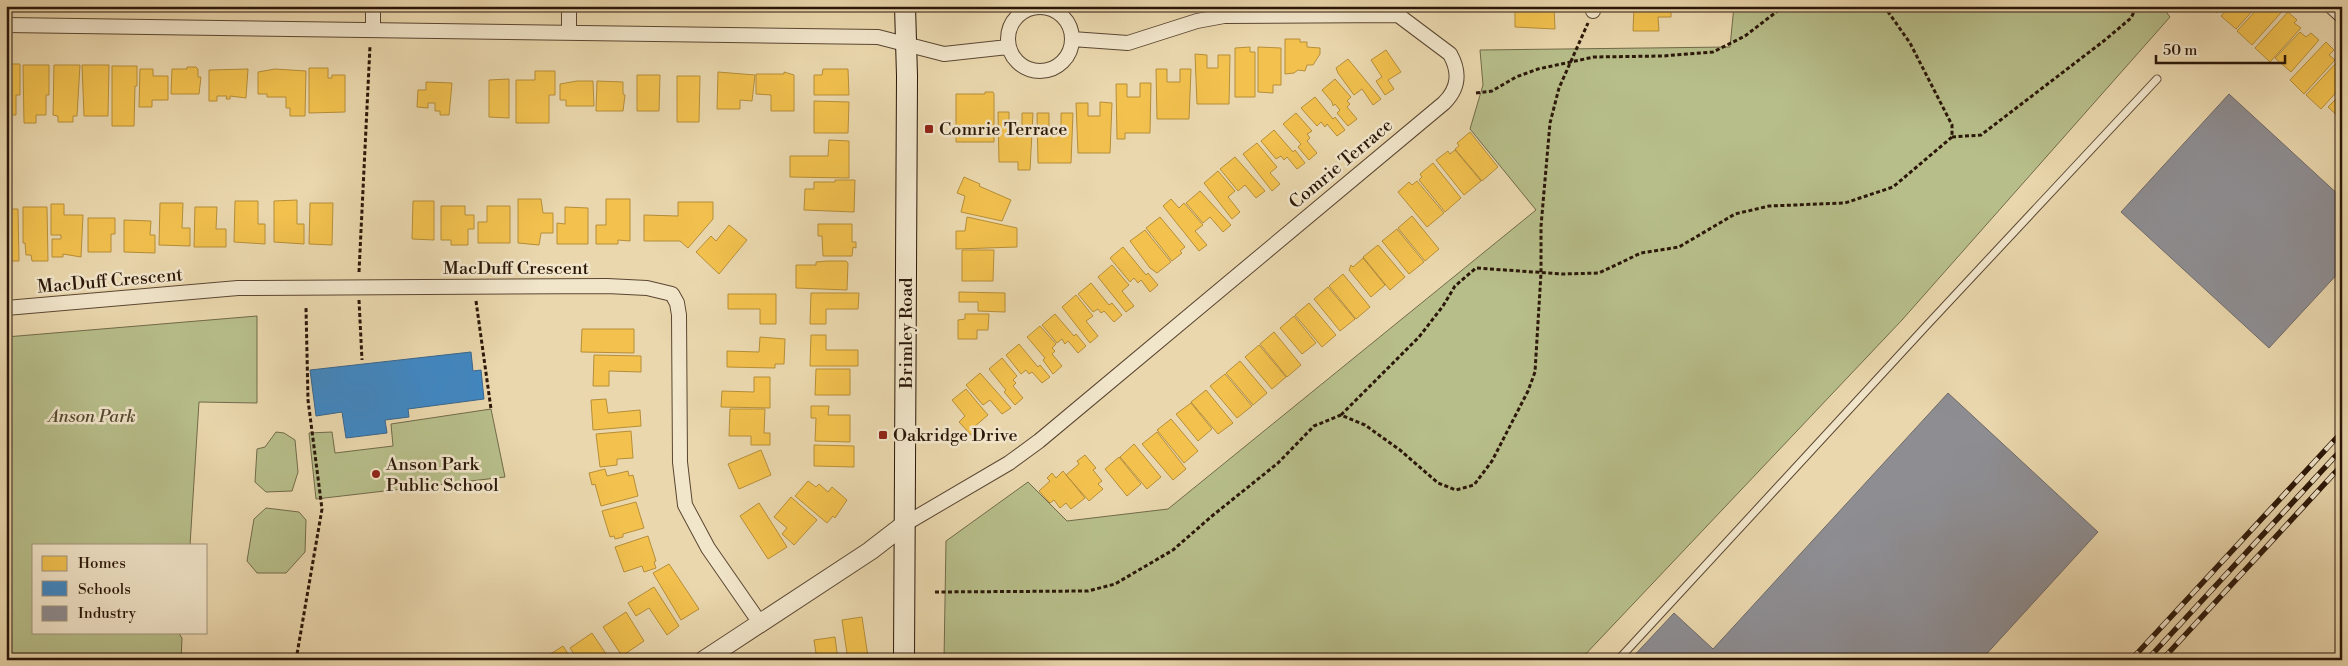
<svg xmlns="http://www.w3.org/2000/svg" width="2348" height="666" font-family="'Libre Bodoni',serif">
<rect width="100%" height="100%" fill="#ead7ad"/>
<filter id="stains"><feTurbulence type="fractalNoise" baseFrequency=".004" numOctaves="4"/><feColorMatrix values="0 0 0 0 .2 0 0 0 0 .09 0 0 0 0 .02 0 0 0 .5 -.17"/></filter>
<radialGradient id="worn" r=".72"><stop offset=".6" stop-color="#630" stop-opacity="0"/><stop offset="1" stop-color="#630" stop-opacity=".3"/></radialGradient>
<path fill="#b7be8a" stroke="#716a4a" d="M1734 6H2162L2170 17 1902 320 1580 660H944L946 541 1028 482 1067 521 1168 509 1536 210 1470 129 1483 85 1480 50 1730 47Z
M257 316V403L199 402 190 545H34V632H178L182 638 181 660H6V337Z
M491 409 505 477 316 499 309 433 332 432 335 453 393 446 391 424Z
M276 432 284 433 295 440 298 472 292 491 266 492 255 482 257 449 265 447Z
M266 508 299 512 306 520 305 552 286 573H257L247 561 254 519Z"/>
<path fill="#f2c14e" stroke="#b68e39" d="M1515 6H1554L1555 29 1515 27Z
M1634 6H1671V17H1658L1659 31H1633Z
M2210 6H2223L2217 13Z
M2230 6H2257L2236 29 2221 16Z
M2260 6H2287L2252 45 2237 31Z
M2288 12 2297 20 2294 23 2301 28 2270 62 2255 48Z
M2300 32 2306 37 2311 33 2319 40 2291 72 2275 58Z
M1285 39H1300V42H1307V47L1320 48V54L1313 65H1307L1305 71 1298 70 1294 73 1285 74Z
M2326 42 2334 50 2329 55 2335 60 2304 94 2290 80Z
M1250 47V52H1255V97H1235V48Z
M1258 47 1281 48V85H1273V93L1258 92Z
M1386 50 1401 72 1388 80 1394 89 1385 95 1376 81 1382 77 1371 60Z
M1195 54 1207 55V68H1218V55H1230L1229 104H1197Z
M1348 59 1381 99 1373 105 1362 89 1354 95 1338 73 1336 68Z
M2337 62 2342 67V86L2321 109 2306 95Z
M6 64H20V95H16V115H6Z
M23 65H49V95H46V115H36V123H24Z
M54 65H80L77 116H73V122H58V116L53 115Z
M82 65H109L108 116H84Z
M112 66H137V86H135L134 126H112Z
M187 67H196L198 69V77H201L199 94H171L172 69H187Z
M309 68H328V78H332V75H345V112L309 113Z
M140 69H153V76H168V100H152V107H139Z
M248 69 246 98 230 96V99H226L227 96H217V101H209V70Z
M275 69 306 71 305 116H290V108H286V97H267V94H258V72Z
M823 69H848L849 95H814V75H822Z
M1156 69H1167V82H1180V69H1191L1189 119H1157Z
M535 71H555V95H549V123H516V80H535Z
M718 72 755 75 752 101 740 100V109H717Z
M784 72 794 75V111H771V95L756 94V74H784Z
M637 75H660L659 111H637Z
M677 76H700L699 122H677Z
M509 79V118L489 117V80Z
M1335 79 1351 97 1347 101 1350 104 1347 107 1357 119 1348 126 1337 113 1340 110 1335 104 1333 106 1332 102 1322 90Z
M577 81H593L594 106H566V100H560V84Z
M597 81 623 82V94L625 95 623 111H596Z
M426 82 452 83 449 115H440V111H435V103H428V108L417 107 418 90H426Z
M1140 83H1151L1150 133H1125V139H1117L1116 84H1127V97H1140Z
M985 92H993L994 94V142H956V94H985Z
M2342 93V120L2328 107Z
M1315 97 1333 119 1335 117 1345 130 1337 136 1327 124 1325 127 1321 122 1317 126 1301 108Z
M814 101 849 102 848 133H814Z
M1100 102 1112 103 1110 153H1078L1076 103H1088V116H1100Z
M998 112H1009V126H1022V113H1033L1030 170H1018V162H999Z
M1037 113H1049V127H1061V113H1073L1071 163H1038Z
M1296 113 1312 131 1307 134 1310 138 1307 141 1317 153 1309 160 1298 147 1301 144 1283 124Z
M1274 130 1293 152 1295 150 1305 163 1297 169 1287 157 1284 160 1281 156 1276 159 1261 141Z
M1470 132 1498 167 1482 181 1455 149 1459 146 1457 143Z
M829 140 849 141V178L790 177V156H828Z
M1257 143 1277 167 1270 173 1280 184 1272 191 1243 154Z
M1455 150 1481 181 1464 195 1436 160 1448 151 1450 154Z
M1235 157 1265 191 1256 198 1245 185 1238 191 1220 169Z
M1433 163 1461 198 1445 212 1419 180 1422 177 1420 174Z
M1218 171 1235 191 1228 197 1240 212 1232 219 1204 183Z
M964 177 980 184 979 186 1011 200 1002 221 961 212 965 196 957 193Z
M835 180H855L854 212 804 210 805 189H814V182H835Z
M1417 181 1444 213 1427 227 1398 192 1409 182 1412 185Z
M1200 191 1231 225 1223 232 1210 217 1203 223 1186 203Z
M518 199H541L543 213H553V233H541L539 245 518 243Z
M606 199H630V241L618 240V244H596V225H606Z
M1171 199 1179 208 1184 203 1203 225 1195 231 1207 245 1199 251 1163 206Z
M297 200V224H304V244L274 242V201Z
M235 201H258V224H265V244L234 242Z
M413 201H434V240L412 239Z
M678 202H713V219L688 248 680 241H644V215L678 216Z
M160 203H183L182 228H190V246L159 245Z
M310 203H333L332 245 309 244Z
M51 204H64V215H83L81 257 63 254V257H52V239H61V235H51Z
M441 206H465V215H474V229H468V245H451V240H441Z
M487 206H510V243H478V222H487Z
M23 207H47L48 261H32L31 255H26L25 243H23Z
M195 207H217L216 229H226V247H194Z
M565 207 588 208V244H557V223L565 224Z
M6 209H18L19 261H6Z
M1412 216 1439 249 1425 261 1398 228Z
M967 217 1017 228V247L956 249V231H965Z
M1160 217 1185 247 1180 251 1182 253 1172 261 1146 228Z
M88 218H115V234H111V252H88Z
M124 220 151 221 150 235H155V253L124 252Z
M818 224H852V242H856V248L853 247 852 256H823L822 236H818Z
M729 225 747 240 719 274 696 252 711 236 716 241Z
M1397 229 1424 262 1409 274 1382 241Z
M1145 230 1171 262 1157 273 1150 268 1130 241Z
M1378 245 1405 277 1390 290 1363 257Z
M1123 247 1146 275 1148 273 1158 285 1150 292 1141 280 1138 283 1134 278 1130 282 1110 258Z
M962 250H994L993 281H962Z
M1363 258 1385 285 1371 297 1349 270 1351 265 1353 267Z
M828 261H846L848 263 847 290 796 288V265H816V262Z
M1112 265 1129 285 1122 291 1134 306 1126 312 1098 277Z
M1343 274 1370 307 1356 319 1329 286Z
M1091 283 1109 305 1112 303 1122 315 1114 322 1104 311 1101 313 1098 309 1093 312 1078 294Z
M1328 287 1355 319 1340 331 1314 299Z
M959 292 1005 293V312L978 311V302H959Z
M811 293H859L858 309H826V324H810Z
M728 294H776V324H760V309H728Z
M1076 295 1093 316 1086 321 1098 336 1090 343 1062 307Z
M1309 303 1336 335 1322 347 1295 315Z
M965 314H989L988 330H977V339H958V320L965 319Z
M1055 314 1074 336 1076 334 1086 346 1078 353 1068 341 1065 344 1062 339 1057 343 1042 325Z
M1294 316 1316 343 1302 354 1280 328Z
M1040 326 1056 344 1052 348 1055 351 1052 354 1062 366 1053 374 1043 360 1045 358 1027 337Z
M582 329H634V353L581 352Z
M1274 332 1301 365 1287 377 1260 344Z
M811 335H826V350H858V366H810Z
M760 337 785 339 784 364H775V368L727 367V351L759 352Z
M1019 344 1038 367 1040 365 1050 377 1042 383 1032 372 1029 374 1026 370 1021 374 1006 355Z
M1259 345 1286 377 1272 389 1245 357Z
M594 355 641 356V372L609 371V386H593Z
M1002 358 1017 376 1013 380 1016 383 1013 386 1023 398 1015 405 1004 392 1006 390 989 369Z
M1240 361 1267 393 1253 405 1226 373Z
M816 369H850V395H815Z
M980 373 1011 408 1002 414 990 400 983 405 966 385Z
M1225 374 1252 406 1237 418 1210 386Z
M754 377H770V408L721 407 722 391 754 392Z
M966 389 988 415 974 427 977 430 971 435 959 422 965 416 952 400Z
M1206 390 1233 423 1218 434 1191 402Z
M606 399 608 413 640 410 641 426 593 430 591 400Z
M1191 403 1212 429 1198 441 1176 414Z
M811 406H829L828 415H850V442L815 441 816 418H811Z
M730 409H765L764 433H770V445H751V436H729Z
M1171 419 1198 451 1184 463 1157 430Z
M631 431 633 458 617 459V465L600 467 596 434Z
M1157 432 1186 469 1173 480 1142 444Z
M1134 444 1161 477 1147 489 1120 457Z
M814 445 854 446V467L814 466Z
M761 450 771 475 739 489 728 464Z
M1085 455 1096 468 1093 470 1102 481 1098 484 1103 489 1089 501 1066 475 1079 464 1077 461Z
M1119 457 1141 484 1127 496 1105 469Z
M605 469 607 476 628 471 629 476 633 475 638 496 601 506 595 484 592 485 589 473Z
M1063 471 1085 498 1071 509 1066 503 1060 508 1054 500 1050 503 1039 491 1050 481 1047 478 1052 473 1056 478Z
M808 481 816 487 819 484 828 492 832 487 847 500 835 518 833 516 827 523 795 496Z
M791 497 817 520 794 545 782 534 787 528 774 517Z
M636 502 644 528 623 534V537L615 539 614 536 610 537 602 511Z
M759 503 787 547 768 559 740 516Z
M648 536 656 561 654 562 656 568 644 572 642 566 624 572 615 547Z
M669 564 699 609 681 620 653 573Z
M654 587 679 626 667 635 649 608 636 616 628 603Z
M626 612 644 641 622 656 603 627Z
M862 617 868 657 848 660 842 620Z
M592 633 610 660H578L570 648Z
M835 637 838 660H817L814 640Z
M563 646 572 660H541Z"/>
<path fill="#3f88c5" stroke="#39668d" d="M471 352 473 371 481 370 484 399 408 409 409 417 385 420 387 433 346 438 342 412 316 416 310 370Z"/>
<path fill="#8d8d92" stroke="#706a69" d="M2229 94 2342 198V269L2269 348 2121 212Z
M1948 393 2098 532 1981 660H1630L1674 613 1713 649Z"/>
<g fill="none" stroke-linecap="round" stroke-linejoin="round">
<g stroke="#5b4732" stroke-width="9">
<path id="service" d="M1618 660 1928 324 2157 79"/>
</g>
<g stroke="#5b4732" stroke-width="16">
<path id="minor" d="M373 6V29
M2331 6 2342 16
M1008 39a32 32 0 1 1 64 0a32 32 0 1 1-64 0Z
M1593 11V6
M6 25 878 37 944 54 1008 47
M569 33V6
M6 308 238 288 607 286 647 288 672 294 677 303 679 315 680 462 685 505 708 548 760 623
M905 524 1009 463 1039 441 1444 103C1459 88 1460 72 1450 54L1398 15 1224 16 1197 21 1128 43 1072 39"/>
</g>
<g stroke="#5b4732" stroke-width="20">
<path id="tertiary" d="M704 660 870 551 905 524"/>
</g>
<g stroke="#2b1709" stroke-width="22">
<path id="secondary" d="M904 660 907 76 905 6"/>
</g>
<path stroke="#2b1709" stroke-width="3" stroke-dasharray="4 2.5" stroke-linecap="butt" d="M1476 93 1492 91 1516 77 1538 69 1594 57 1663 56 1713 52 1745 36 1784 6
M1952 137 1981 135 2105 40 2131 18 2137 6
M359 272 370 46
M359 300 362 360
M476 301 491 409
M1341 415 1419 337 1443 306 1455 286 1476 268 1563 274 1599 273 1641 253 1679 247 1735 214 1769 206 1845 203 1893 187 1952 137V125L1910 43 1884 6
M935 592 1088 591 1115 584 1173 550 1212 516 1278 463 1314 426 1341 415 1365 425 1400 450 1438 483 1456 490 1474 485 1492 461 1528 391 1535 372 1541 273V226L1550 123 1559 88 1588 23
M296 660 322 509 308 400 306 308"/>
<use href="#service" stroke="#f1e5ca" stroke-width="7"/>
<use href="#minor" stroke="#f1e5ca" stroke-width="14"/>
<use href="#tertiary" stroke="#f1e5ca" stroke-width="18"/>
<use href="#secondary" stroke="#f1e5ca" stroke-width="20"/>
<g stroke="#2b1709" stroke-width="5.5">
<path id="rail" d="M2131 660 2342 432
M2147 660 2342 449
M2162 660 2342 465"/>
</g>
<use href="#rail" stroke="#f1e5ca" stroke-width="4" stroke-dasharray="11" stroke-linecap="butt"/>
</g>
<g fill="#8f2418" stroke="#f1e5ca" stroke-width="2">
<rect x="924" y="124" width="10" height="10" rx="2.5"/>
<rect x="878" y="430" width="10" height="10" rx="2.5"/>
<circle cx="376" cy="474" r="5"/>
</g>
<g text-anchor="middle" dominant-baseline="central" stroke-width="5" stroke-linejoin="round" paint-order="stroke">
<g font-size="18" fill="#2b1709" stroke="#f1e5ca" text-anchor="start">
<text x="939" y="129">Comrie Terrace</text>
<text x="893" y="435">Oakridge Drive</text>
<text x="386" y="464">Anson Park<tspan x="386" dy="21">Public School</tspan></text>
</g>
<g font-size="18" fill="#2b1709" stroke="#f1e5ca">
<text transform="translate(1341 164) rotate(-40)">Comrie Terrace</text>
<text x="516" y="268">MacDuff Crescent</text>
<text transform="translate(110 281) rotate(-5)">MacDuff Crescent</text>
<text transform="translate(906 333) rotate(-90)">Brimley Road</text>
</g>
<g font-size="18" font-style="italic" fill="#554930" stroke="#f1e5ca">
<text x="92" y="416">Anson Park</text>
</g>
</g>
<rect width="2348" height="666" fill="none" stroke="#ead7ad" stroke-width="25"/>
<rect x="8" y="8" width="2333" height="651" fill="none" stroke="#2b1709" stroke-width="2.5"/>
<rect x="12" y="12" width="2323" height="641" fill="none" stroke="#2b1709"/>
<rect x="32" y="544" width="175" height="90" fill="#f1e5ca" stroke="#a2937d"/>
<rect x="42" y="556" width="25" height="15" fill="#f2c14e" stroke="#a2937d"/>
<text x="78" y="568" font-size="15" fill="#2b1709">Homes</text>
<rect x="42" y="581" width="25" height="15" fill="#3f88c5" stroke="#a2937d"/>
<text x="78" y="594" font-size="15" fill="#2b1709">Schools</text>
<rect x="42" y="606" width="25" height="15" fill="#8d8d92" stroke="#a2937d"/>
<text x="78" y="618" font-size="15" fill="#2b1709">Industry</text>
<path d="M2156 55v8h129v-8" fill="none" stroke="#2b1709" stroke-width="2.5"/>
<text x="2163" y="55" font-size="15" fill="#2b1709" stroke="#f1e5ca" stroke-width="4" paint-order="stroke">50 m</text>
<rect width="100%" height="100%" filter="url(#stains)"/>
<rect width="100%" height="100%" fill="url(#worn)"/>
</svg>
